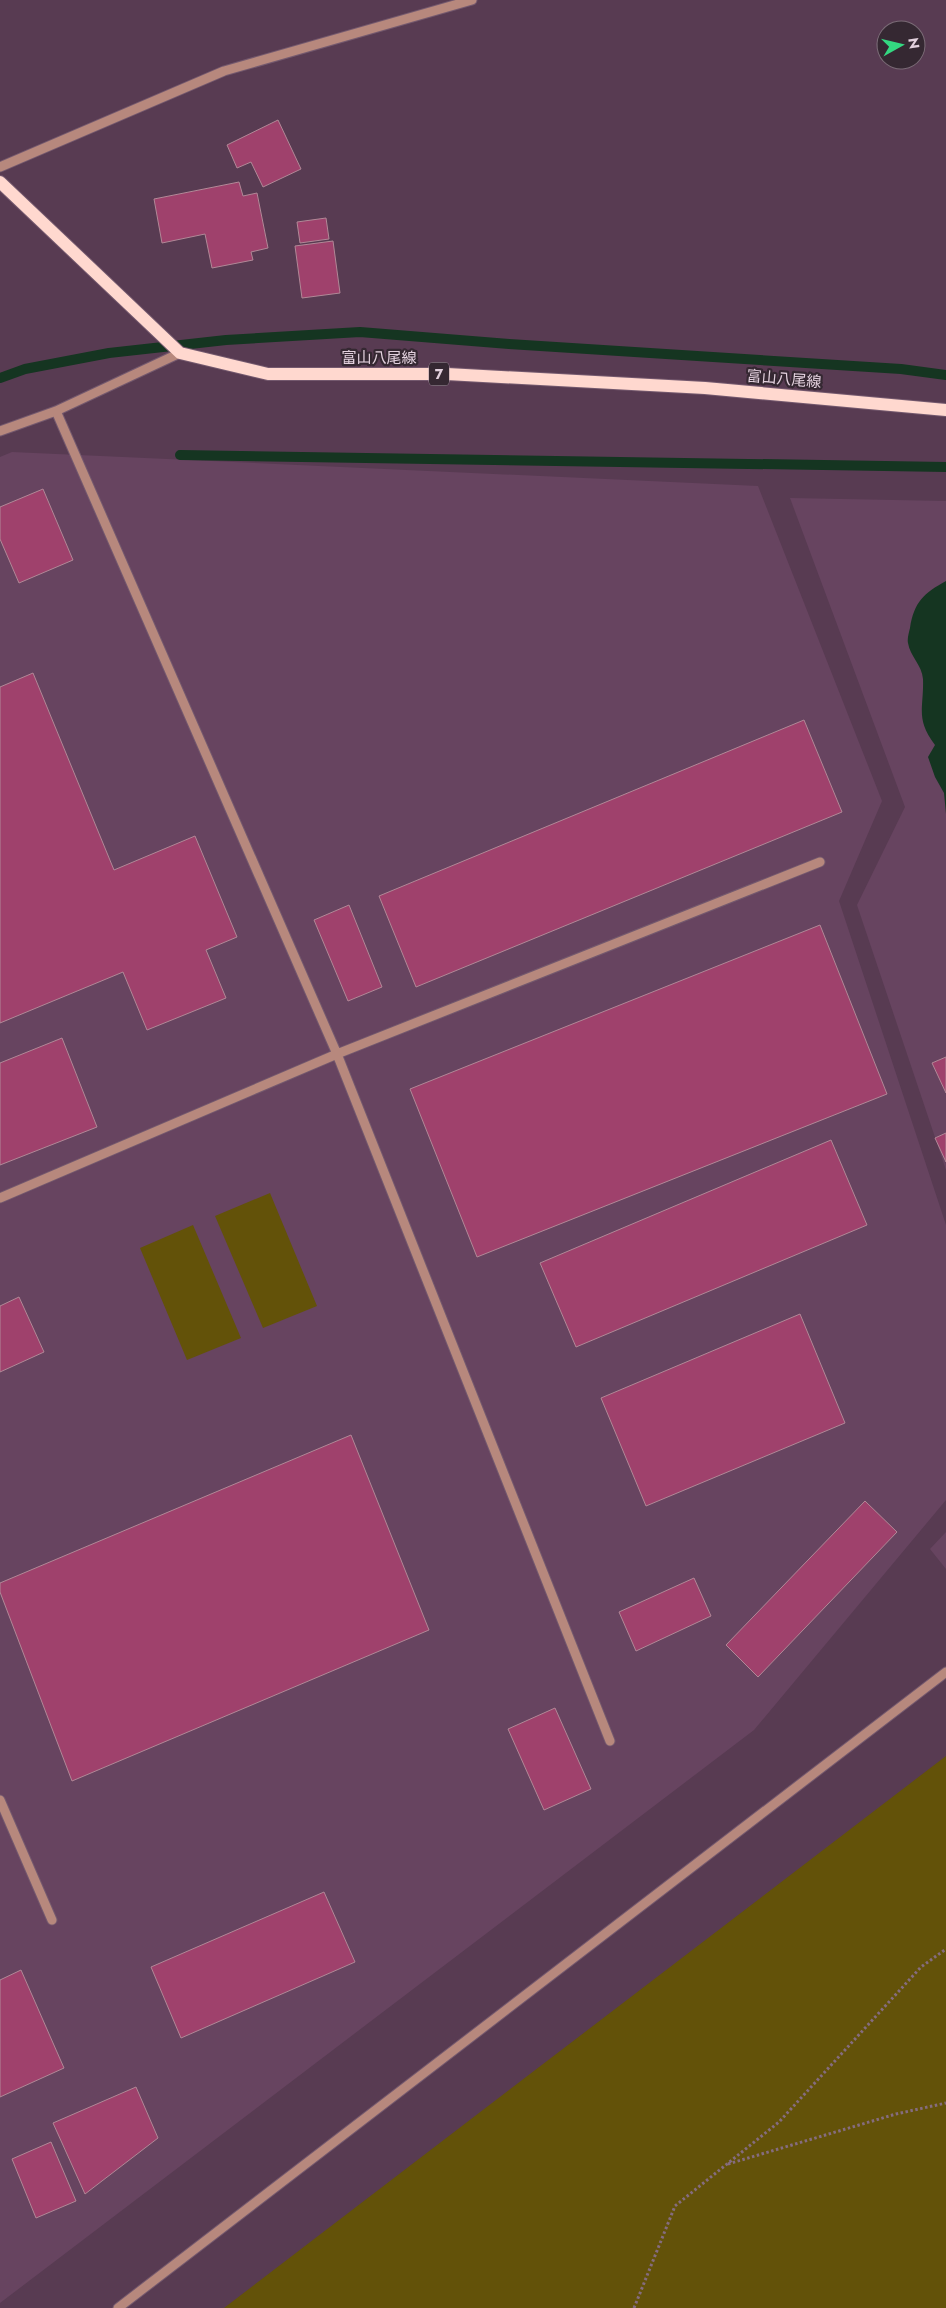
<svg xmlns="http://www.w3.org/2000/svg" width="946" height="2308" font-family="Jost,'Noto Sans JP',sans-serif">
<rect width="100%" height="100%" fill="#583b52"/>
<path fill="#674460" d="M12 452 758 486 882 801 839 901 946 1225V1500L754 1730 0 2303V457Z
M790 498 946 501V1170L857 905 905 807Z
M946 1532V1569L930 1549Z"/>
<path fill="#635209" d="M270 1193 317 1306 263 1328 215 1216Z
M193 1225 241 1338 187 1360 140 1248Z
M946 1756V2308H224Z"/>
<path fill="#153521" d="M946 581V814L944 793 935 777 928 757 935 745C915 719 924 708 923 679 922 665 910 656 908 643 907 639 909 632 910 628 914 602 924 593 946 581Z"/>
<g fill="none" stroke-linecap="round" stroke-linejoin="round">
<path stroke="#153521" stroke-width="10" d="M0 378 25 369 109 353 226 340 360 332 509 344 901 369 946 375
M180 455 946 467"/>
</g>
<path fill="#9f416c" stroke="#b18897" d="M278 120 301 169 263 187 251 162 237 168 227 145Z
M239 182 243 196 257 193 268 248 251 252 253 260 212 268 205 234 162 243 154 199Z
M326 218 329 239 300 243 297 222Z
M333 241 340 293 302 298 295 246Z
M43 489 73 560 19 583 0 539V507Z
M33 673 114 870 195 836 237 937 206 950 226 998 147 1030 123 972 0 1023V687Z
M804 720 842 812 416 987 379 896Z
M349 905 382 987 348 1001 314 920Z
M820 925 887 1094 477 1257 410 1089Z
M62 1038 97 1127 0 1165V1063Z
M946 1057V1093L932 1063Z
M946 1133V1162L935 1138Z
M831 1140 867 1225 576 1347 540 1263Z
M19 1297 44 1352 0 1372V1306Z
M800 1314 845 1423 646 1506 601 1398Z
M351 1435 429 1630 72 1781 0 1592V1583Z
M865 1501 897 1532 758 1677 726 1645Z
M694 1578 711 1616 636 1651 619 1612Z
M555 1708 591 1789 544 1810 508 1729Z
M324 1892 355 1962 181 2038 151 1967Z
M21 1970 64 2068 0 2097V1980Z
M136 2087 158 2138 85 2194 53 2123Z
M51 2142 76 2201 36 2218 12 2159Z"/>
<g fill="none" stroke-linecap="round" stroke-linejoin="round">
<g stroke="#74596e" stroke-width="11">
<path id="minor" d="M0 167 224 71 472 0
M56 411 337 1054 610 1741
M0 431 56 411 180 353
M0 1198 337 1054 820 862
M0 1800 52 1920
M118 2308 946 1672"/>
</g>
<g stroke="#74596e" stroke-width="14">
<path id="major" d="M0 182 180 353 268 374H447L705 388 946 410"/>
</g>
<path stroke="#856c7f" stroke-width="3" stroke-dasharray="2.5 2.5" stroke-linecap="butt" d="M728 2164 896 2114 946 2103
M634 2308 675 2206 779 2122 921 1967 946 1949"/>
<use href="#minor" stroke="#b7887d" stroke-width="9"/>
<use href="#major" stroke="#ffd8cf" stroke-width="12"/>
</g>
<g text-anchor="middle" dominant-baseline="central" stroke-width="4.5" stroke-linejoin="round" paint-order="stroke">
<rect fill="#352832" stroke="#ae9eaa" stroke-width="1" x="429" y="362.5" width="20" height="23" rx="4"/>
<g font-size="14" font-weight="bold" fill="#e2d0dd">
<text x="439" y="374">7</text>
</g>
<g font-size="15" fill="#e2d0dd" stroke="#352832">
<text x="379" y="358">富山八尾線</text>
<text transform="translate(784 379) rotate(5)">富山八尾線</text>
</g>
</g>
<g transform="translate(901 45) rotate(82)"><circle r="24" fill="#352832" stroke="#7a6b76"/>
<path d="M0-4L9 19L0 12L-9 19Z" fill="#34d881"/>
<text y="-8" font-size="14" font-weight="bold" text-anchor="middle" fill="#e2d0dd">N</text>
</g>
</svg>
